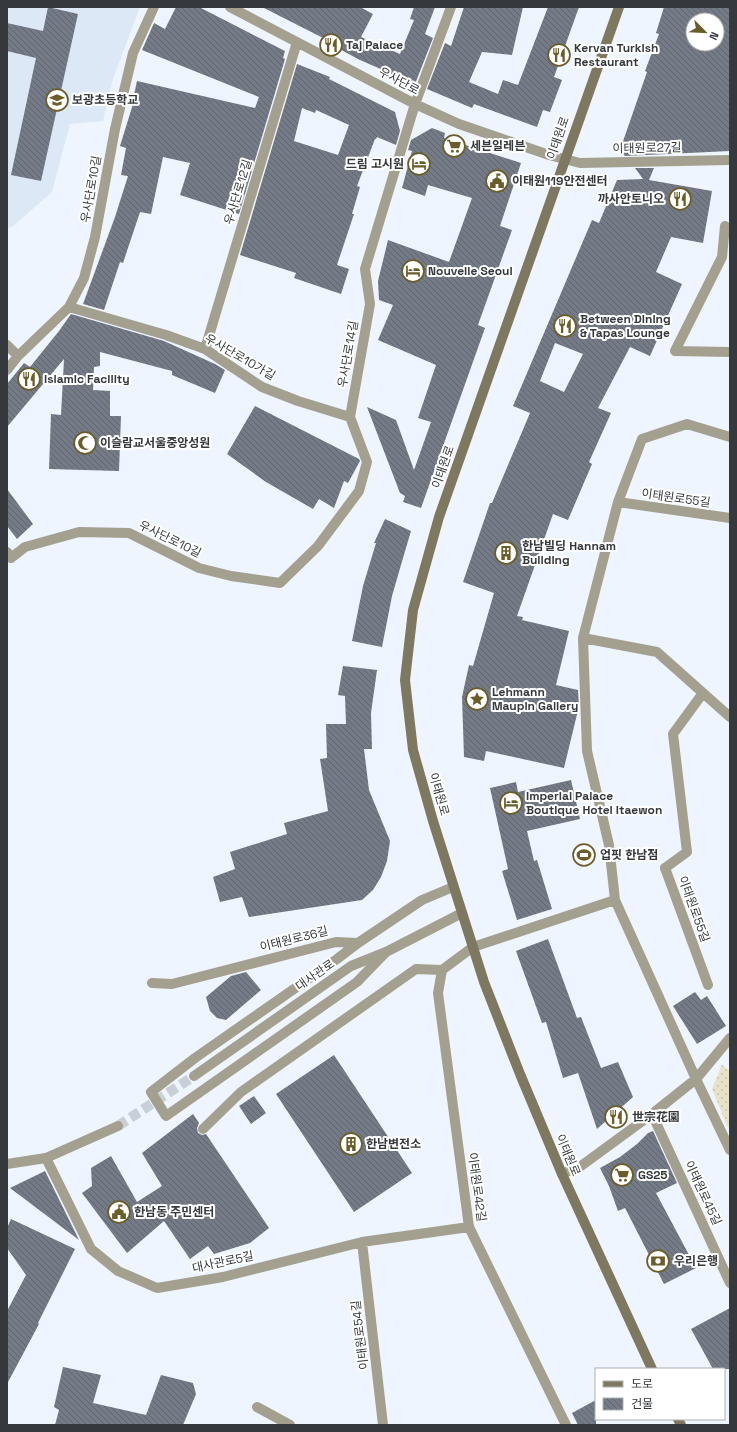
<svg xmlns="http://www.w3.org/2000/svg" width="737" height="1432" font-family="'Space Grotesk','Noto Sans KR',sans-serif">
<defs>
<pattern id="grass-dots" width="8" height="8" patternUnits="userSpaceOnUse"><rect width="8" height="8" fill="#e8e2c8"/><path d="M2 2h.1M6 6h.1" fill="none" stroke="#c8c3ad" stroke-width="1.8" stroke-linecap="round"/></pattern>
<pattern id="building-back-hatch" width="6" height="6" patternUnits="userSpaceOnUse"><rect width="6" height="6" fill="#747b86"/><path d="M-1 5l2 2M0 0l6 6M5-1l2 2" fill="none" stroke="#60666f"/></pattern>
</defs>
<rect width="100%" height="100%" fill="#eef5ff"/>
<path fill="#dde8f6" d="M7 7H140L113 79 103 121 70 124 52 192 12 227 7 228Z"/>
<path fill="url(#grass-dots)" d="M722 1064 730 1072V1128L727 1126 712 1089Z"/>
<path fill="url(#building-back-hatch)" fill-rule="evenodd" d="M48 7 78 14 41 181 11 175 36 58 7 51V23L43 31Z
M176 7H199L285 51 283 58 285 59 239 214 180 195 190 163 163 157 151 214 140 212 123 263 120 262 104 310 83 304 115 217 128 176 121 175 126 148 120 146 133 104H132L137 81 255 108 259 97 142 50 154 23 165 29Z
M262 7H360L373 14 361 37 400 54 414 20 410 19 414 7H435L425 34 433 38 415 84 360 60 330 44 331 42Z
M464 7H523L512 55 482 52 469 82 498 94 503 80 518 85 548 7H579L554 77 562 80 550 112 543 110 537 127 474 104 472 108 427 89 445 43 451 46Z
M664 7H730V151L625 156 620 150 647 72 645 71 659 34 656 33ZM693 20H717V44H693Z
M297 64 330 77 329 79 395 112 400 131 396 145 377 137 376 139H375L357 186 360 187 352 214H354L337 265 349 269 341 294 294 278 296 273 240 255ZM302 108 315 113 316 110 349 125 338 155 294 141Z
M432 128 445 133 444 138 521 163 500 226 512 230 478 325 485 328 421 508 403 502 405 496 400 493 367 407 396 420 414 470 431 422 418 418 436 365 378 340 393 305 379 300 378 281 388 240 449 262 472 198 428 185 425 196 402 188 412 151 408 150 411 140Z
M635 168H654L649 180 712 191 703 243 671 237 656 272 682 284 650 356 630 347 598 408 611 413 589 462 592 464 568 520 553 514 517 616 523 617 522 620 569 631 556 685 578 690 579 706 564 768 486 751 484 761 464 757 462 697 469 665 473 666 494 593 463 582 490 503H492L530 413 513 406 592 220 599 223 617 180 643 179ZM555 343 583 354 564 392 540 381Z
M71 314 164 341 215 364 225 370 215 393 172 375V371L100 352V366L94 367 93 390 110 391V416H121L119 471 49 469 51 414 61 415 64 359 7 427V384L24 363 30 367 59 331Z
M255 406 359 459 360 461 348 483 344 481 334 508 319 499 313 509 266 482 227 454Z
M7 489 33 524 17 539 7 526Z
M385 519 411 531 403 558 392 596 382 647 352 641 363 586 376 543H374Z
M343 666 377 670 371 713 372 749H364L369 790 390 841 387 861 381 877 373 890 362 900 249 917 242 897 220 902 213 877 235 869 230 852 287 834 284 823 328 811 320 759 327 758 326 724H346L345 696 338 695Z
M571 780 580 819 527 831 534 861 537 860 552 909 517 920 502 871 508 869 490 788 516 782 518 792Z
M548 939 577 1018 581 1017 601 1068 618 1062 633 1097 597 1129 578 1073 563 1078 546 1022 542 1023 516 951Z
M246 972 261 990 226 1020 217 1018 210 1011 206 997 231 976Z
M695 992 701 1000 707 996 726 1026 697 1044 673 1006Z
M334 1055 412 1173 354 1212 276 1094Z
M254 1096 266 1113 251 1124 239 1106Z
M193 1114 199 1123 197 1128 198 1133 202 1135 206 1134 269 1228 250 1243 214 1254 208 1246 190 1259 164 1221 127 1253 82 1193 92 1186 91 1168 111 1156 137 1202 162 1186 142 1153Z
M653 1131 677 1183 656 1193 696 1268 664 1284 625 1208 618 1211 609 1186 600 1168 620 1157 637 1144 648 1133Z
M45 1171 79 1240 10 1188Z
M11 1219 75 1249 38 1323 39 1324 7 1384V1311L26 1275 7 1248V1228Z
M730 1308V1369H713L691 1329Z
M63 1367 101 1375 93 1403 146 1415 161 1375 193 1383 196 1394 183 1425H55L59 1410 54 1407Z
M596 1400V1425H578L572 1413Z"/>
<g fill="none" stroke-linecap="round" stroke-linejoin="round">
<path stroke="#c9cfd8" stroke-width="10" stroke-dasharray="10 5" stroke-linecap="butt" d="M118 1126 194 1076"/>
<path stroke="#a4a090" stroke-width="10" d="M665 868 708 985
M652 1114 730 1283
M203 1129 241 1092 416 969 442 970"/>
<path stroke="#a4a090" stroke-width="10" d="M230 7 415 104 459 124 549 155 580 163 730 160
M725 226 722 257 675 351 730 352
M69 307 166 335 205 349 262 387 298 401 350 417
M7 345 18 356
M205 349 297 42
M7 370 18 356 69 307 84 278 95 237 115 129 133 53 154 7
M730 437 687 424 642 439 618 502 583 638 587 751 609 845 615 900 696 1079 730 1150
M618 502 730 518
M7 552 11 558 25 547 79 532 129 533 199 568 231 576 280 583 318 546 359 491 367 462 350 417 370 304 365 269 415 104 451 7
M583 638 657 652 730 717
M665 868 687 852 673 734 703 693
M386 952 357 982 166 1116 151 1092 195 1058 337 959 358 943 422 900 453 887
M152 983 172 984 336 942 358 943
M46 1158 91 1249 118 1271 157 1288 223 1277 362 1242 469 1227
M562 1174 581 1166 652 1114 696 1079 730 1038
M362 1242 383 1425
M257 1407 290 1425
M566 1425 469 1227 438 993 442 970 473 947 615 900"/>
<path stroke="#a4a090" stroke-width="10" d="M194 1076 351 966 386 952 462 913
M7 1164 46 1158 118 1126"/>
<path stroke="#7e7860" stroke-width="10" d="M619 7 439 517 413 610 405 680 413 750 433 821 484 982 520 1074 562 1174 652 1369
M678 1419 681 1425"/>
</g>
<defs>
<g id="restaurant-ring" transform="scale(1.15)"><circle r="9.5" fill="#fff" stroke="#6a5d2a" stroke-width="1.5"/><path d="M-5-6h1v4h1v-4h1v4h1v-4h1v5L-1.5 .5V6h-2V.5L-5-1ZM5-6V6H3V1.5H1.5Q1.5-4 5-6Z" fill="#6a5d2a"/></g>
<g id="school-ring" transform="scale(1.15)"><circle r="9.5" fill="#fff" stroke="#6a5d2a" stroke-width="1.5"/><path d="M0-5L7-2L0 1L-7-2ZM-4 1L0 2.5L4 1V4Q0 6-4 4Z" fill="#6a5d2a"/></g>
<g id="supermarket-ring" transform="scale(1.15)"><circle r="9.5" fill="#fff" stroke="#6a5d2a" stroke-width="1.5"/><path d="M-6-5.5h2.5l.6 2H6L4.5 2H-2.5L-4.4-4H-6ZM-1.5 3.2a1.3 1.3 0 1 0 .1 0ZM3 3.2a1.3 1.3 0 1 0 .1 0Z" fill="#6a5d2a"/></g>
<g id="hotel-ring" transform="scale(1.15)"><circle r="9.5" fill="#fff" stroke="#6a5d2a" stroke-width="1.5"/><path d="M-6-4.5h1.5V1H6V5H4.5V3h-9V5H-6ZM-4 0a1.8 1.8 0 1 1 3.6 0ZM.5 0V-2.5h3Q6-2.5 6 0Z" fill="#6a5d2a"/></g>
<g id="civic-ring" transform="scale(1.15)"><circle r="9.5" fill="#fff" stroke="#6a5d2a" stroke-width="1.5"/><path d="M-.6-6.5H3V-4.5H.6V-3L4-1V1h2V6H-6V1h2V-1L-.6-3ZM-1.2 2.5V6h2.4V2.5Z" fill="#6a5d2a"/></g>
<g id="mosque-ring" transform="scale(1.15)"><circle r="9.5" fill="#fff" stroke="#6a5d2a" stroke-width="1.5"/><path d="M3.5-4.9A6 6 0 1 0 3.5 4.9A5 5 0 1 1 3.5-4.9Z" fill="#6a5d2a"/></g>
<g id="building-ring" transform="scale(1.15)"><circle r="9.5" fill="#fff" stroke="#6a5d2a" stroke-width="1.5"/><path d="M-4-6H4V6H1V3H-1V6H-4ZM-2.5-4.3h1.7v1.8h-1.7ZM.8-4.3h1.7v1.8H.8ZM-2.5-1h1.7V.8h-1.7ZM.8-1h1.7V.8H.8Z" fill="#6a5d2a"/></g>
<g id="sight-ring" transform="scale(1.15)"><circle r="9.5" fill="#fff" stroke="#6a5d2a" stroke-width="1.5"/><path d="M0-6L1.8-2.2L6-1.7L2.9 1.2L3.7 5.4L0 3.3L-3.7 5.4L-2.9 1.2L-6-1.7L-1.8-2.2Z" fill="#6a5d2a"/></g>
<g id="stadium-ring" transform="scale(1.15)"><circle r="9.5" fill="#fff" stroke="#6a5d2a" stroke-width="1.5"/><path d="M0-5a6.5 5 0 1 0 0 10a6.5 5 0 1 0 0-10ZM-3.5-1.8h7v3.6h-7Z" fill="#6a5d2a"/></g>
<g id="bank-ring" transform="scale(1.15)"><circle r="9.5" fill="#fff" stroke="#6a5d2a" stroke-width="1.5"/><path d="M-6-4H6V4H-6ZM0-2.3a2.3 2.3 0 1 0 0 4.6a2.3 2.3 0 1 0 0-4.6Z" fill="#6a5d2a"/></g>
</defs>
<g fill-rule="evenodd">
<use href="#restaurant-ring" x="331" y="45"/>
<use href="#restaurant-ring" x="559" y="55"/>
<use href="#school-ring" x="57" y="100"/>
<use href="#supermarket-ring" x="454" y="146"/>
<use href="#hotel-ring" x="419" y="164"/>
<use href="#civic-ring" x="497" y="181"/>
<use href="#restaurant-ring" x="680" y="199"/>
<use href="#hotel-ring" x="413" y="271"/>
<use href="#restaurant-ring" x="565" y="326"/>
<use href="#restaurant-ring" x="29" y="379"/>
<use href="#mosque-ring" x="85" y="443"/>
<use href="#building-ring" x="506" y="553"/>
<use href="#sight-ring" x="477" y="699"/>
<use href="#hotel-ring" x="511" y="803"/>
<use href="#stadium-ring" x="584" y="855"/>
<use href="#restaurant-ring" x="616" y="1117"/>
<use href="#building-ring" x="351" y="1144"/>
<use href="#supermarket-ring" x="622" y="1175"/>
<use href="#civic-ring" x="119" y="1212"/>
<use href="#bank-ring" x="658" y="1261"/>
</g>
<g text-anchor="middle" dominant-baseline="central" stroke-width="4" stroke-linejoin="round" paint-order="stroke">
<g font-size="12" font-weight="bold" fill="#35393d" stroke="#fff" text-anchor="start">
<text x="346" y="45">Taj Palace</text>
<text x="574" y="48">Kervan Turkish<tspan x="574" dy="14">Restaurant</tspan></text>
<text x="72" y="100">보광초등학교</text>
<text x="470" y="146">세븐일레븐</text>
<text x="404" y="164" text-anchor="end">드림 고시원</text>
<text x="512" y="181">이태원119안전센터</text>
<text x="664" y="199" text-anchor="end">까사안토니오</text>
<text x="428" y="271">Nouvelle Seoul</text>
<text x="580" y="319">Between Dining<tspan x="580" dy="14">&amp; Tapas Lounge</tspan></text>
<text x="44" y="379">Islamic Facility</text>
<text x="100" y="443">이슬람교서울중앙성원</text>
<text x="522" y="546">한남빌딩 Hannam<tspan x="522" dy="14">Building</tspan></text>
<text x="492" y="692">Lehmann<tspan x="492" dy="14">Maupin Gallery</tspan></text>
<text x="526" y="796">Imperial Palace<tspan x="526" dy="14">Boutique Hotel Itaewon</tspan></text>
<text x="600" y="855">업핏 한남점</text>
<text x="632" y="1117">世宗花園</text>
<text x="366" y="1144">한남변전소</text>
<text x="638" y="1175">GS25</text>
<text x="134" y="1212">한남동 주민센터</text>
<text x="674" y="1261">우리은행</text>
</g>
<g font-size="12" fill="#35393d" stroke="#fff">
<text transform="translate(399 81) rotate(28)">우사단로</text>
<text transform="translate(558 138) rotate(-71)">이태원로</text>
<text transform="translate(647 148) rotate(-1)">이태원로27길</text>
<text transform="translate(91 189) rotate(-80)">우사단로10길</text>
<text transform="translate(238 192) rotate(-73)">우사단로12길</text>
<text transform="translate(348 354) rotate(-80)">우사단로14길</text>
<text transform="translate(240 357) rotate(30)">우사단로10가길</text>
<text transform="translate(443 467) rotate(-71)">이태원로</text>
<text transform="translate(676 498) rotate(8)">이태원로55길</text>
<text transform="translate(170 539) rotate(26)">우사단로10길</text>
<text transform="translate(439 794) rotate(74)">이태원로</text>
<text transform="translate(694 909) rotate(70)">이태원로55길</text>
<text transform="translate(294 939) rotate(-14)">이태원로36길</text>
<text transform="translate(315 975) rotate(-35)">대사관로</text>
<text transform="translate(568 1155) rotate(67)">이태원로</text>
<text transform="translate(477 1187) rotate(82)">이태원로42길</text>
<text transform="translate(703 1193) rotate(65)">이태원로45길</text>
<text transform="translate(223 1262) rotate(-12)">대사관로5길</text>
<text transform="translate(360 1335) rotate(-97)">이태원로54길</text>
</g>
</g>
<rect width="737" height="1432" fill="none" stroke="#35393d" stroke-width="16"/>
<rect x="595" y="1368" width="130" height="52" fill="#ffffff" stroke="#aeb0b1"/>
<rect x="603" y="1381" width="20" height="6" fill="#7e7860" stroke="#aeb0b1"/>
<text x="631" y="1388" font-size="12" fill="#35393d">도로</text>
<rect x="603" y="1398" width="20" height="12" fill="url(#building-back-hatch)" stroke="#aeb0b1"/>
<text x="631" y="1408" font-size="12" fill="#35393d">건물</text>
<g transform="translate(705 32) rotate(114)"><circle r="19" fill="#ffffff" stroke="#aeb0b1"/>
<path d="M0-3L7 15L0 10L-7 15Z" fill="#6a5d2a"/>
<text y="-6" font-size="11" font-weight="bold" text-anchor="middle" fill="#35393d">N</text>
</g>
</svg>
